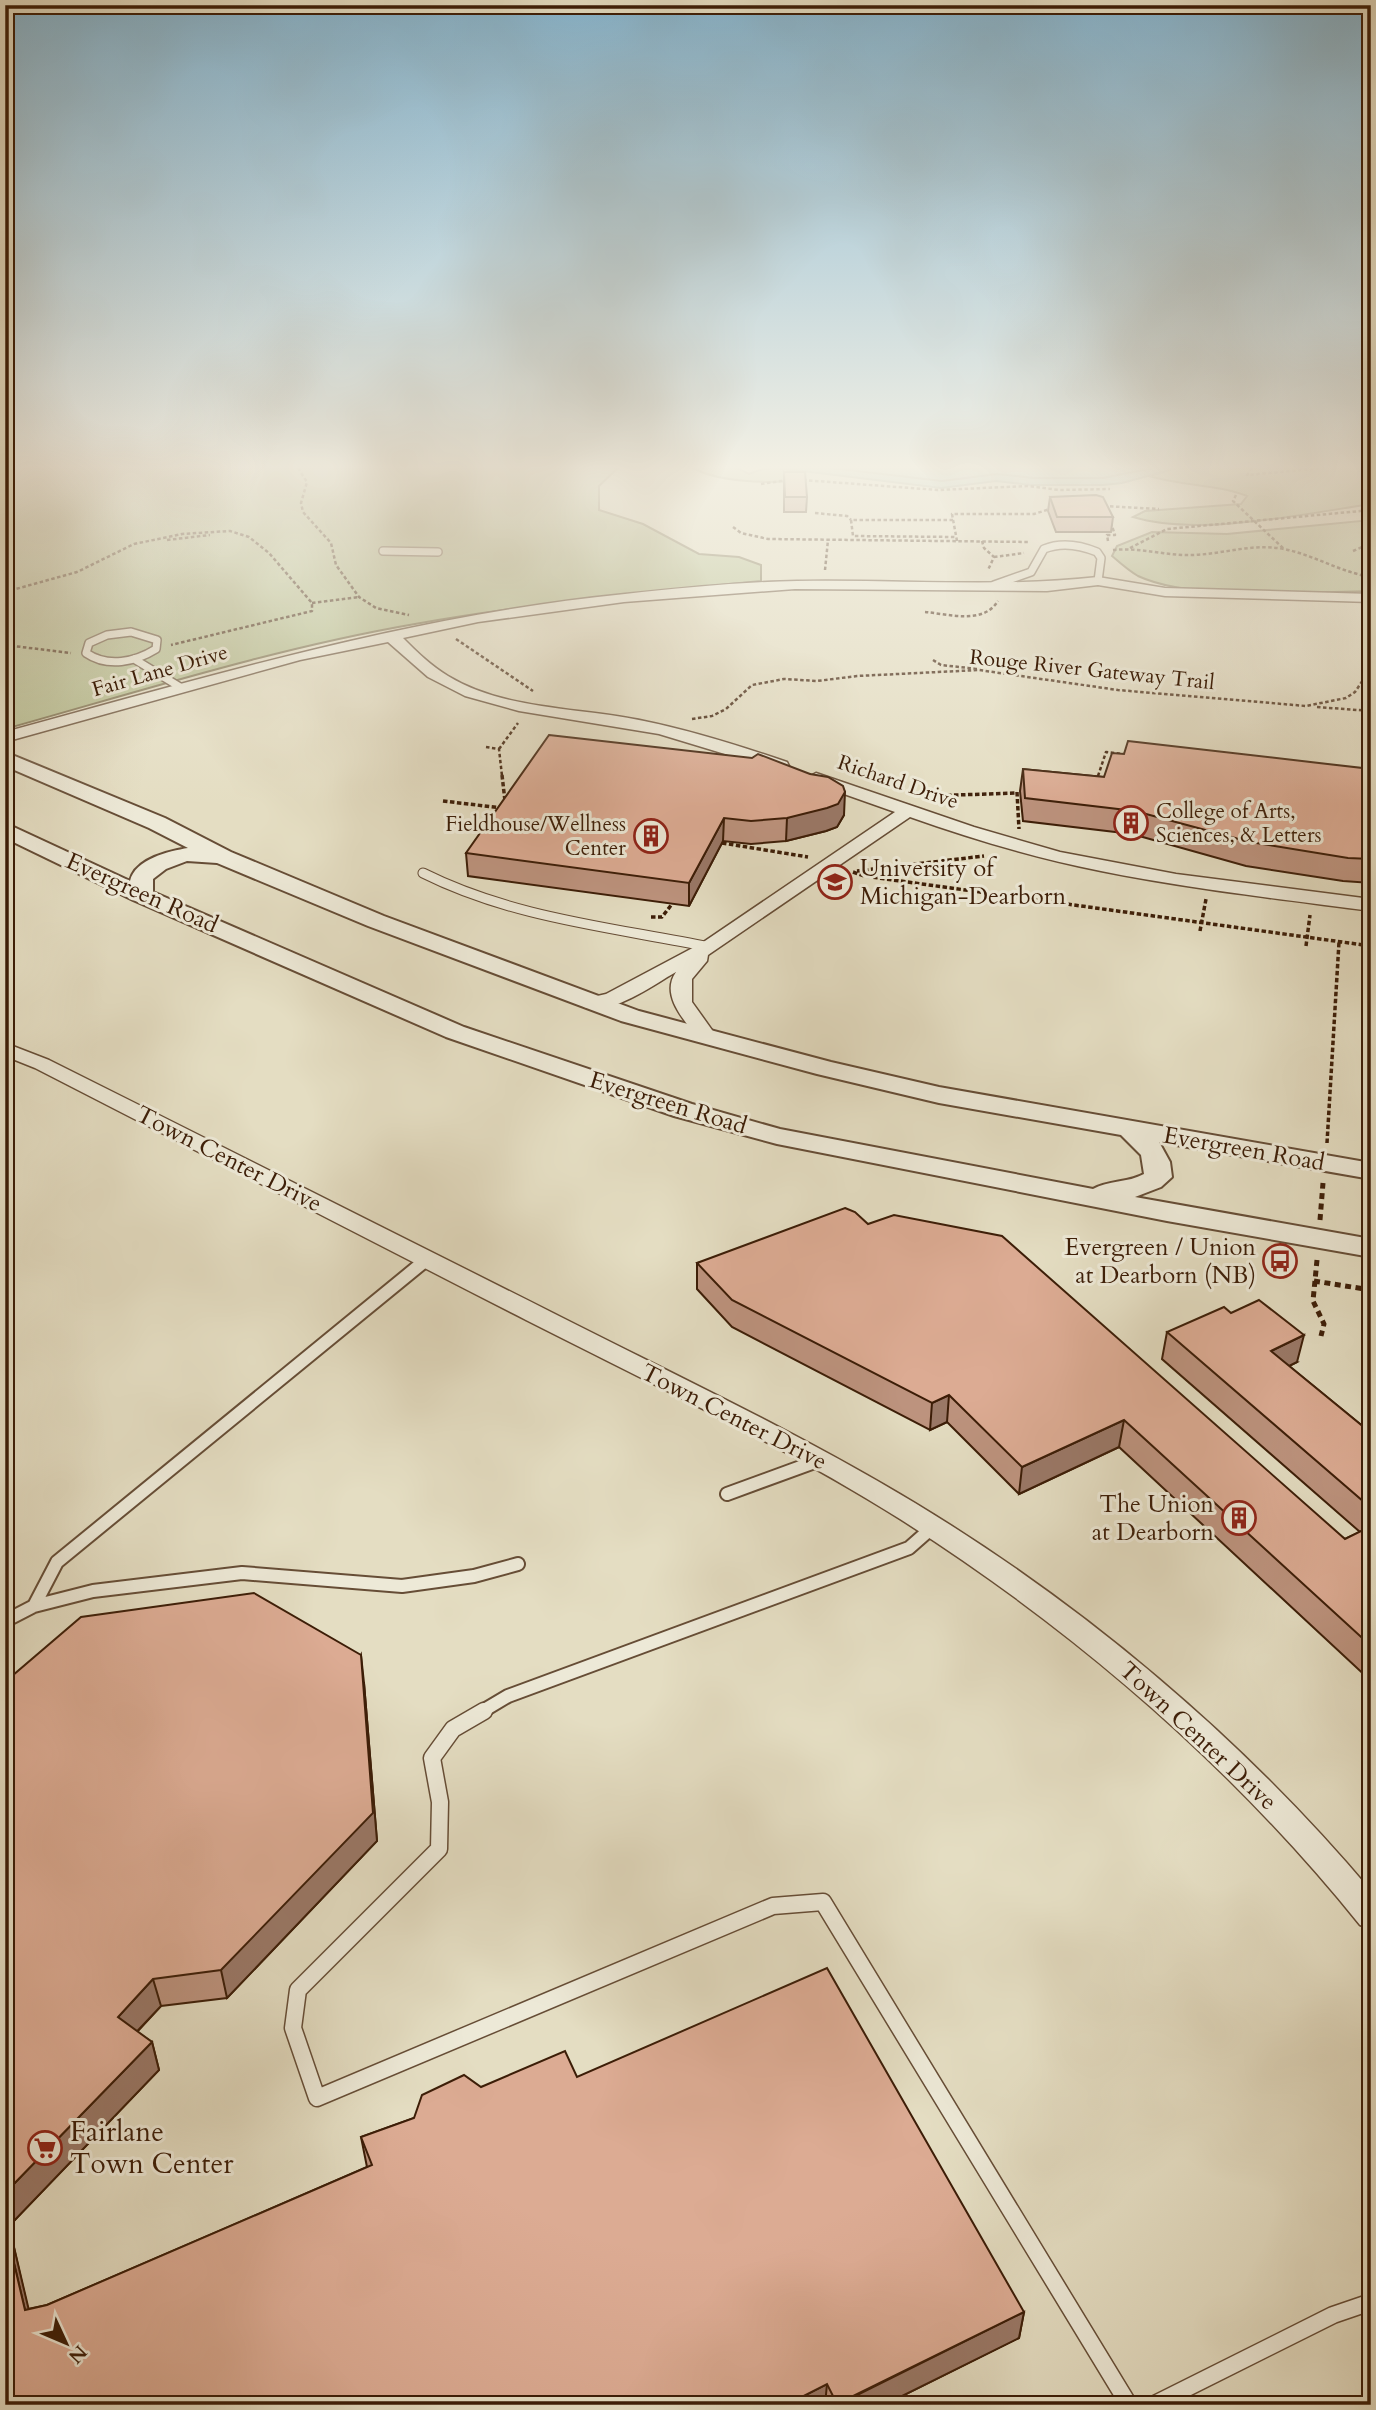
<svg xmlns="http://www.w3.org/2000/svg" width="1376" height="2410" font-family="Cardo,serif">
<rect width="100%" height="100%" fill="#e4ddc2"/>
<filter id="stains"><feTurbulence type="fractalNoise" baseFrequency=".00286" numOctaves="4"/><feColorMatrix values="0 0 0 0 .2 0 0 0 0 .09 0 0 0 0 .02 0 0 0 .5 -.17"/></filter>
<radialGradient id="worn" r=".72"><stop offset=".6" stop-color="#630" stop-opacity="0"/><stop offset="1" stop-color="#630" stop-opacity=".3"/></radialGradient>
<path fill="#b7c090" stroke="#7a6e4c" stroke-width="2" d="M5 468H618L599 486V510L643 524 699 554 739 557 761 565V581C645 592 529 604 415 624 276 648 141 691 5 729Z
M693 468H737L749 474C766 466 779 467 796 471L798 480C768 484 719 482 693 468Z
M1177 468H1371V504C1302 514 1199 537 1133 517L1145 511 1241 504 1247 496C1216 484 1182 486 1149 476Z
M1371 520V591C1308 592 1194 602 1138 576 1129 571 1120 563 1112 556L1117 546 1152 532 1227 534Z"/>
<path fill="#95bcb2" stroke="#717c6e" stroke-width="2" d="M778 468H1177L1122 483 1103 485H1031L996 481 941 488Z"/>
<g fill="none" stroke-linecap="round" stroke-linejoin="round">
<path stroke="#686c5c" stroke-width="2" d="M831 468 942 481 997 474 1033 478H1103L1153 468
M1029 468H1120"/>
<g stroke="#664d36" stroke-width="10">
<path id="service-far3" d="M383 551 438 552
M994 585 1031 572 1044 549C1061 542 1080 545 1097 552L1101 558 1098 581
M131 632 157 640 156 649C135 662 108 668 86 653L89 643 107 635Z
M134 659 180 687"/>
</g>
<g stroke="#664d36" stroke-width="11">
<path id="service-far2" d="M423 873C513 918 611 927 709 947"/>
</g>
<g stroke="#664d36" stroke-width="16">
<path id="service-far1" d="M727 1494 820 1460
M34 1606 57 1562 426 1260
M5 1621 34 1606 93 1591 242 1573 402 1586 474 1576 518 1564
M481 1712 508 1696 909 1548 934 1526"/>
</g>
<g stroke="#664d36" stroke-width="19">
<path id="service" d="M484 1711 453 1729 432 1758 440 1802 439 1849 298 1990 293 2028 317 2098 773 1906 823 1902 1129 2405
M1153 2405 1333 2315 1371 2302"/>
</g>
<g stroke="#664d36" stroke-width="3">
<path id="minor" d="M1098 577 1165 588 1371 594V602L1165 596 1098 585 1047 591 795 589 624 602 478 622 403 638C417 652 431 666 448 676 506 711 579 707 644 721 693 731 740 746 787 762L789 766 787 770 781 771 659 734 519 711 465 696 428 677 388 642 300 660 5 742V732C210 676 413 615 625 594 681 588 740 582 797 581 897 579 998 588 1098 577Z
M816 773 974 827 1060 852 1176 874 1371 899V911C1281 899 1190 889 1101 871 1036 858 972 839 910 817L708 955 707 961 692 979V1002L717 1037 714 1041H700C687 1023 659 996 676 972 651 986 614 1015 584 1007L581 1003 584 999 606 994 702 943 895 812 810 782 807 778Z
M5 1043 49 1060C217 1144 384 1228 551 1312 673 1374 797 1432 915 1503 1085 1606 1243 1739 1371 1891V1929L1360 1925C1231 1765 1073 1629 900 1519 780 1444 652 1384 526 1320 362 1236 198 1152 35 1068L5 1056Z"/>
</g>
<g stroke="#664d36" stroke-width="4">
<path id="tertiary" d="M5 752 165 818 231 852 384 916 639 1011 831 1062 939 1087 1371 1163V1179L1159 1142 1170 1162 1172 1177 1161 1187 1135 1197 1371 1239V1257L1167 1221 777 1144 674 1116 446 1037 133 900 5 838V823L130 881C135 859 169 851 188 848L149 828 5 766ZM187 861 217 863 368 926 621 1021 817 1074 939 1103 1121 1135 1141 1155 1144 1174C1128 1183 1108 1180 1093 1189L780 1129 692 1104 464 1027 153 892V879L166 869Z"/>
</g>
<path stroke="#3c1d07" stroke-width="2.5" stroke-dasharray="3.5 2.5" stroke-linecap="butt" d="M298 468 307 482 301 503 303 512 331 543 336 565 359 597 376 608 409 615
M1252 468 1247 475 1324 468
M803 480 938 490 1028 486 1059 490 1110 489
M761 484 787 480
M1236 495 1233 501 1284 549
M1104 506 1159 509
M815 513 847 516 851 520
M953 520H851L853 536 956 537
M733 527 741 533 768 539 1030 542
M167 540 210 535
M957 541 952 514H1034L1053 508
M982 541 984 548 994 557 988 570
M1108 541 1107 535H1115L1111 523
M1130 548 1167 529 1371 510
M1113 550C1140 547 1166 556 1193 555 1224 554 1252 543 1284 549 1314 555 1340 572 1371 577
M1353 551 1362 547 1371 549
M994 557 1024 553
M825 570 828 540
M5 592 77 572 134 544 182 534 230 531 249 537 269 553 312 603V611L171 645
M312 603 359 597
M925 612C949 614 983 625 998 601
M456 639 533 691
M5 645 71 653
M933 660 941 665 978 669
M1317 707 1371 711
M692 719 712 716 726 709 752 685 784 679 817 681 857 676 979 670 1118 690 1306 706 1346 698 1355 692 1371 668
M486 747 499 749 502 776
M499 749 518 723
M1098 776 1106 752 1130 755"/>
<path stroke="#3c1d07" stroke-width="3.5" stroke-dasharray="4.5 2.5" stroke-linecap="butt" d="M502 775 505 801
M1097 780 1099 775
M1017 792 1019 829
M926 796 1017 793
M443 801 502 808
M722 843 808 857
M857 871 984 856
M853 872 864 876 1371 946
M651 917H662L672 904
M1200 931 1206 899
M1306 946 1310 915
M1327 1143 1339 942"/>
<path stroke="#3c1d07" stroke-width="5" stroke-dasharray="6 4.5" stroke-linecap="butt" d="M1320 1220 1323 1183
M1317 1260 1313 1301 1324 1324 1321 1336
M1314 1281 1371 1290"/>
<use href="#service-far3" stroke="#ede9d7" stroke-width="7"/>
<use href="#service-far2" stroke="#ede9d7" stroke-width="9"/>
<use href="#service-far1" stroke="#ede9d7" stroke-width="12"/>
<use href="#service" stroke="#ede9d7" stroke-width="16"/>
<use href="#minor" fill="#ede9d7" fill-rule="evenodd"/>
<use href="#tertiary" fill="#ede9d7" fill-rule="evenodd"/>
</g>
<path fill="#bd937e" stroke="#3c1d07" stroke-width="2" d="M784 472 807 497 806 512H784Z
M1050 497 1113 517 1111 532H1056L1048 511Z
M1124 754 1371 769V883L1343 881 1246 866 1132 834 1023 821 1020 791 1023 769 1104 777Z
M810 774 844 815 837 827 826 831 786 841 751 844 723 841 689 906 468 876 466 853Z
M868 1224 1345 1539 1360 1532 1162 1359 1167 1332 1297 1362 1289 1366 1371 1433V1681L1119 1447 1019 1494 947 1422 930 1430 732 1327 697 1289V1263Z
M5 1682 364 1683 377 1841 227 1998 161 2006 137 2032 152 2042 159 2070 9 2226 28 2309 47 2305 367 2167 361 2137 414 2118 481 2087 577 2077 1024 2312 1019 2338 884 2405H5Z"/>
<path fill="#9a7867" stroke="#3c1d07" stroke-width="2" d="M845 792 844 815 837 827 826 831 786 841 787 818Z
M724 818 723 841 689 906V883Z
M1304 1335 1297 1362 1265 1378 1271 1351Z
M949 1395 947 1422 930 1430 932 1403Z
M1124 1420 1119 1447 1019 1494 1022 1467Z
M361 1655 364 1683 377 1841 227 1998 221 1970Z
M153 1979 161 2006 125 2044 118 2017Z
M152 2042 159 2070 9 2226 35 2336 25 2310 5 2225V2193Z
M1024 2312 1019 2338 884 2405H837Z
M827 2384 825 2405H786Z"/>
<path fill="#dcab93" stroke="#3c1d07" stroke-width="2" d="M784 472H805L807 497H785Z
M1096 495 1103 497 1113 517H1057L1050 497Z
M549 735 752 758 758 754 810 774 828 777 843 786 845 792 838 804 827 808 787 818 751 821 724 818 689 883 466 853Z
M1128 741 1371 769V859L1348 858 1250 842 1135 811 1025 798 1023 769 1104 777 1112 753 1124 754Z
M845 1208 855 1212 868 1224 894 1215 1002 1236 1345 1539 1371 1526V1646L1124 1420 1022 1467 949 1395 932 1403 732 1300 697 1263Z
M1259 1300 1304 1335 1271 1351 1371 1433V1508L1167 1332 1224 1307 1231 1313Z
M254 1593 361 1655 373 1813 221 1970 153 1979 118 2017 152 2042 5 2193V1682L81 1617Z
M827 1968 1024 2312 837 2404 827 2384 786 2405H5V2225L25 2310 47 2305 372 2165 361 2137 414 2118 422 2095 464 2075 481 2087 565 2051 577 2077Z"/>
<linearGradient id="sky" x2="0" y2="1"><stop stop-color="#87b7d2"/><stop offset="0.58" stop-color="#f3f0e4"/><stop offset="1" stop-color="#f3f0e4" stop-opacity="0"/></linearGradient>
<rect width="1376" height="805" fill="url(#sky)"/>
<defs>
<g id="building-ring" transform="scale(1.75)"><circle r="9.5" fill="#ede9d7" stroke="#8f2418" stroke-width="1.5"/><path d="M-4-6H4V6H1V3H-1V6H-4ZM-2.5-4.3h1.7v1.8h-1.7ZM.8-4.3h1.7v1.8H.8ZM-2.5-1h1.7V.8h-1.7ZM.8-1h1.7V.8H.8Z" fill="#8f2418"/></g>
<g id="university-ring" transform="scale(1.75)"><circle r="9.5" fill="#ede9d7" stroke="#8f2418" stroke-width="1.5"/><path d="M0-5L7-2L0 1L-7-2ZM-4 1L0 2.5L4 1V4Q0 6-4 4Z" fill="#8f2418"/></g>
<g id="bus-ring" transform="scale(1.75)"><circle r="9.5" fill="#ede9d7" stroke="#8f2418" stroke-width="1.5"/><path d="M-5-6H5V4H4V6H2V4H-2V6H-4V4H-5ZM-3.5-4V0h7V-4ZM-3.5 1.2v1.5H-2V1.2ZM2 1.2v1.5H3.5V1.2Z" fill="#8f2418"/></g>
<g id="supermarket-ring" transform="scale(1.75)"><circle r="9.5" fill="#ede9d7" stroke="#8f2418" stroke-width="1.5"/><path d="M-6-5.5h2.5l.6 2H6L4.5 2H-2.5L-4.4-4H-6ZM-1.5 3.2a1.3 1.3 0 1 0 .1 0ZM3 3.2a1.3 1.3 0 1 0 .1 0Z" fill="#8f2418"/></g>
</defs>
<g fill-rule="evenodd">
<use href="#building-ring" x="1131" y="823"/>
<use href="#building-ring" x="651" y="836"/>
<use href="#university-ring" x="835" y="882"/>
<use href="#bus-ring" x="1280" y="1261"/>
<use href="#building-ring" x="1239" y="1518"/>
<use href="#supermarket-ring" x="45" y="2148"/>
</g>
<g text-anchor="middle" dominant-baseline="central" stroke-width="6" stroke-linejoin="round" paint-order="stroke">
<g font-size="21" fill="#3c1d07" stroke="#ede9d7">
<text transform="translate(1092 670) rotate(6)">Rouge River Gateway Trail</text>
<text transform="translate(160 671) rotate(-16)">Fair Lane Drive</text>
<text transform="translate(898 782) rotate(19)">Richard Drive</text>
</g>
<g font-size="21" fill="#3c1d07" stroke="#ede9d7" text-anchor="start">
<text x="1156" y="811">College of Arts,<tspan x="1156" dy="24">Sciences, &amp; Letters</tspan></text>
<text x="626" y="824" text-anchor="end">Fieldhouse/Wellness<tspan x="626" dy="24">Center</tspan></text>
</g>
<g font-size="24" fill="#3c1d07" stroke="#ede9d7" text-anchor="end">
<text x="860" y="868" text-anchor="start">University of<tspan x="860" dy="28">Michigan-Dearborn</tspan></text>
<text x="1256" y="1247">Evergreen / Union<tspan x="1256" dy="28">at Dearborn (NB)</tspan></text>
<text x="1214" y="1504">The Union<tspan x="1214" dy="28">at Dearborn</tspan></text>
</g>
<g font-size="24" fill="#3c1d07" stroke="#ede9d7">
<text transform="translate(142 893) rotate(24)">Evergreen Road</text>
<text transform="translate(668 1103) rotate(17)">Evergreen Road</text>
<text transform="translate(1244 1149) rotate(10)">Evergreen Road</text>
<text transform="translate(229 1159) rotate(27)">Town Center Drive</text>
<text transform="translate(734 1417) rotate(27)">Town Center Drive</text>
<text transform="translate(1198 1736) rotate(43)">Town Center Drive</text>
</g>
<g font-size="28" fill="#3c1d07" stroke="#ede9d7" text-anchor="start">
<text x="70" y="2132">Fairlane<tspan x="70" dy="32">Town Center</tspan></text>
</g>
</g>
<rect width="1376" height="2410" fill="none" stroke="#e4ddc2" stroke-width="28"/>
<rect x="7" y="7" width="1362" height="2396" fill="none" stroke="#3c1d07" stroke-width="3.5"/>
<rect x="14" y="14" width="1348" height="2382" fill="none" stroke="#3c1d07" stroke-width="2"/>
<g transform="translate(66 2343) rotate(134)" stroke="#ede9d7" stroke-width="5" paint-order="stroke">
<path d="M0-5L12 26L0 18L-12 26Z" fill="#3c1d07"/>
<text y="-10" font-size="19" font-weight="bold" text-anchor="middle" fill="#3c1d07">N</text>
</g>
<rect width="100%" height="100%" filter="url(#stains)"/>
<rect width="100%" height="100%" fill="url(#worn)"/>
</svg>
